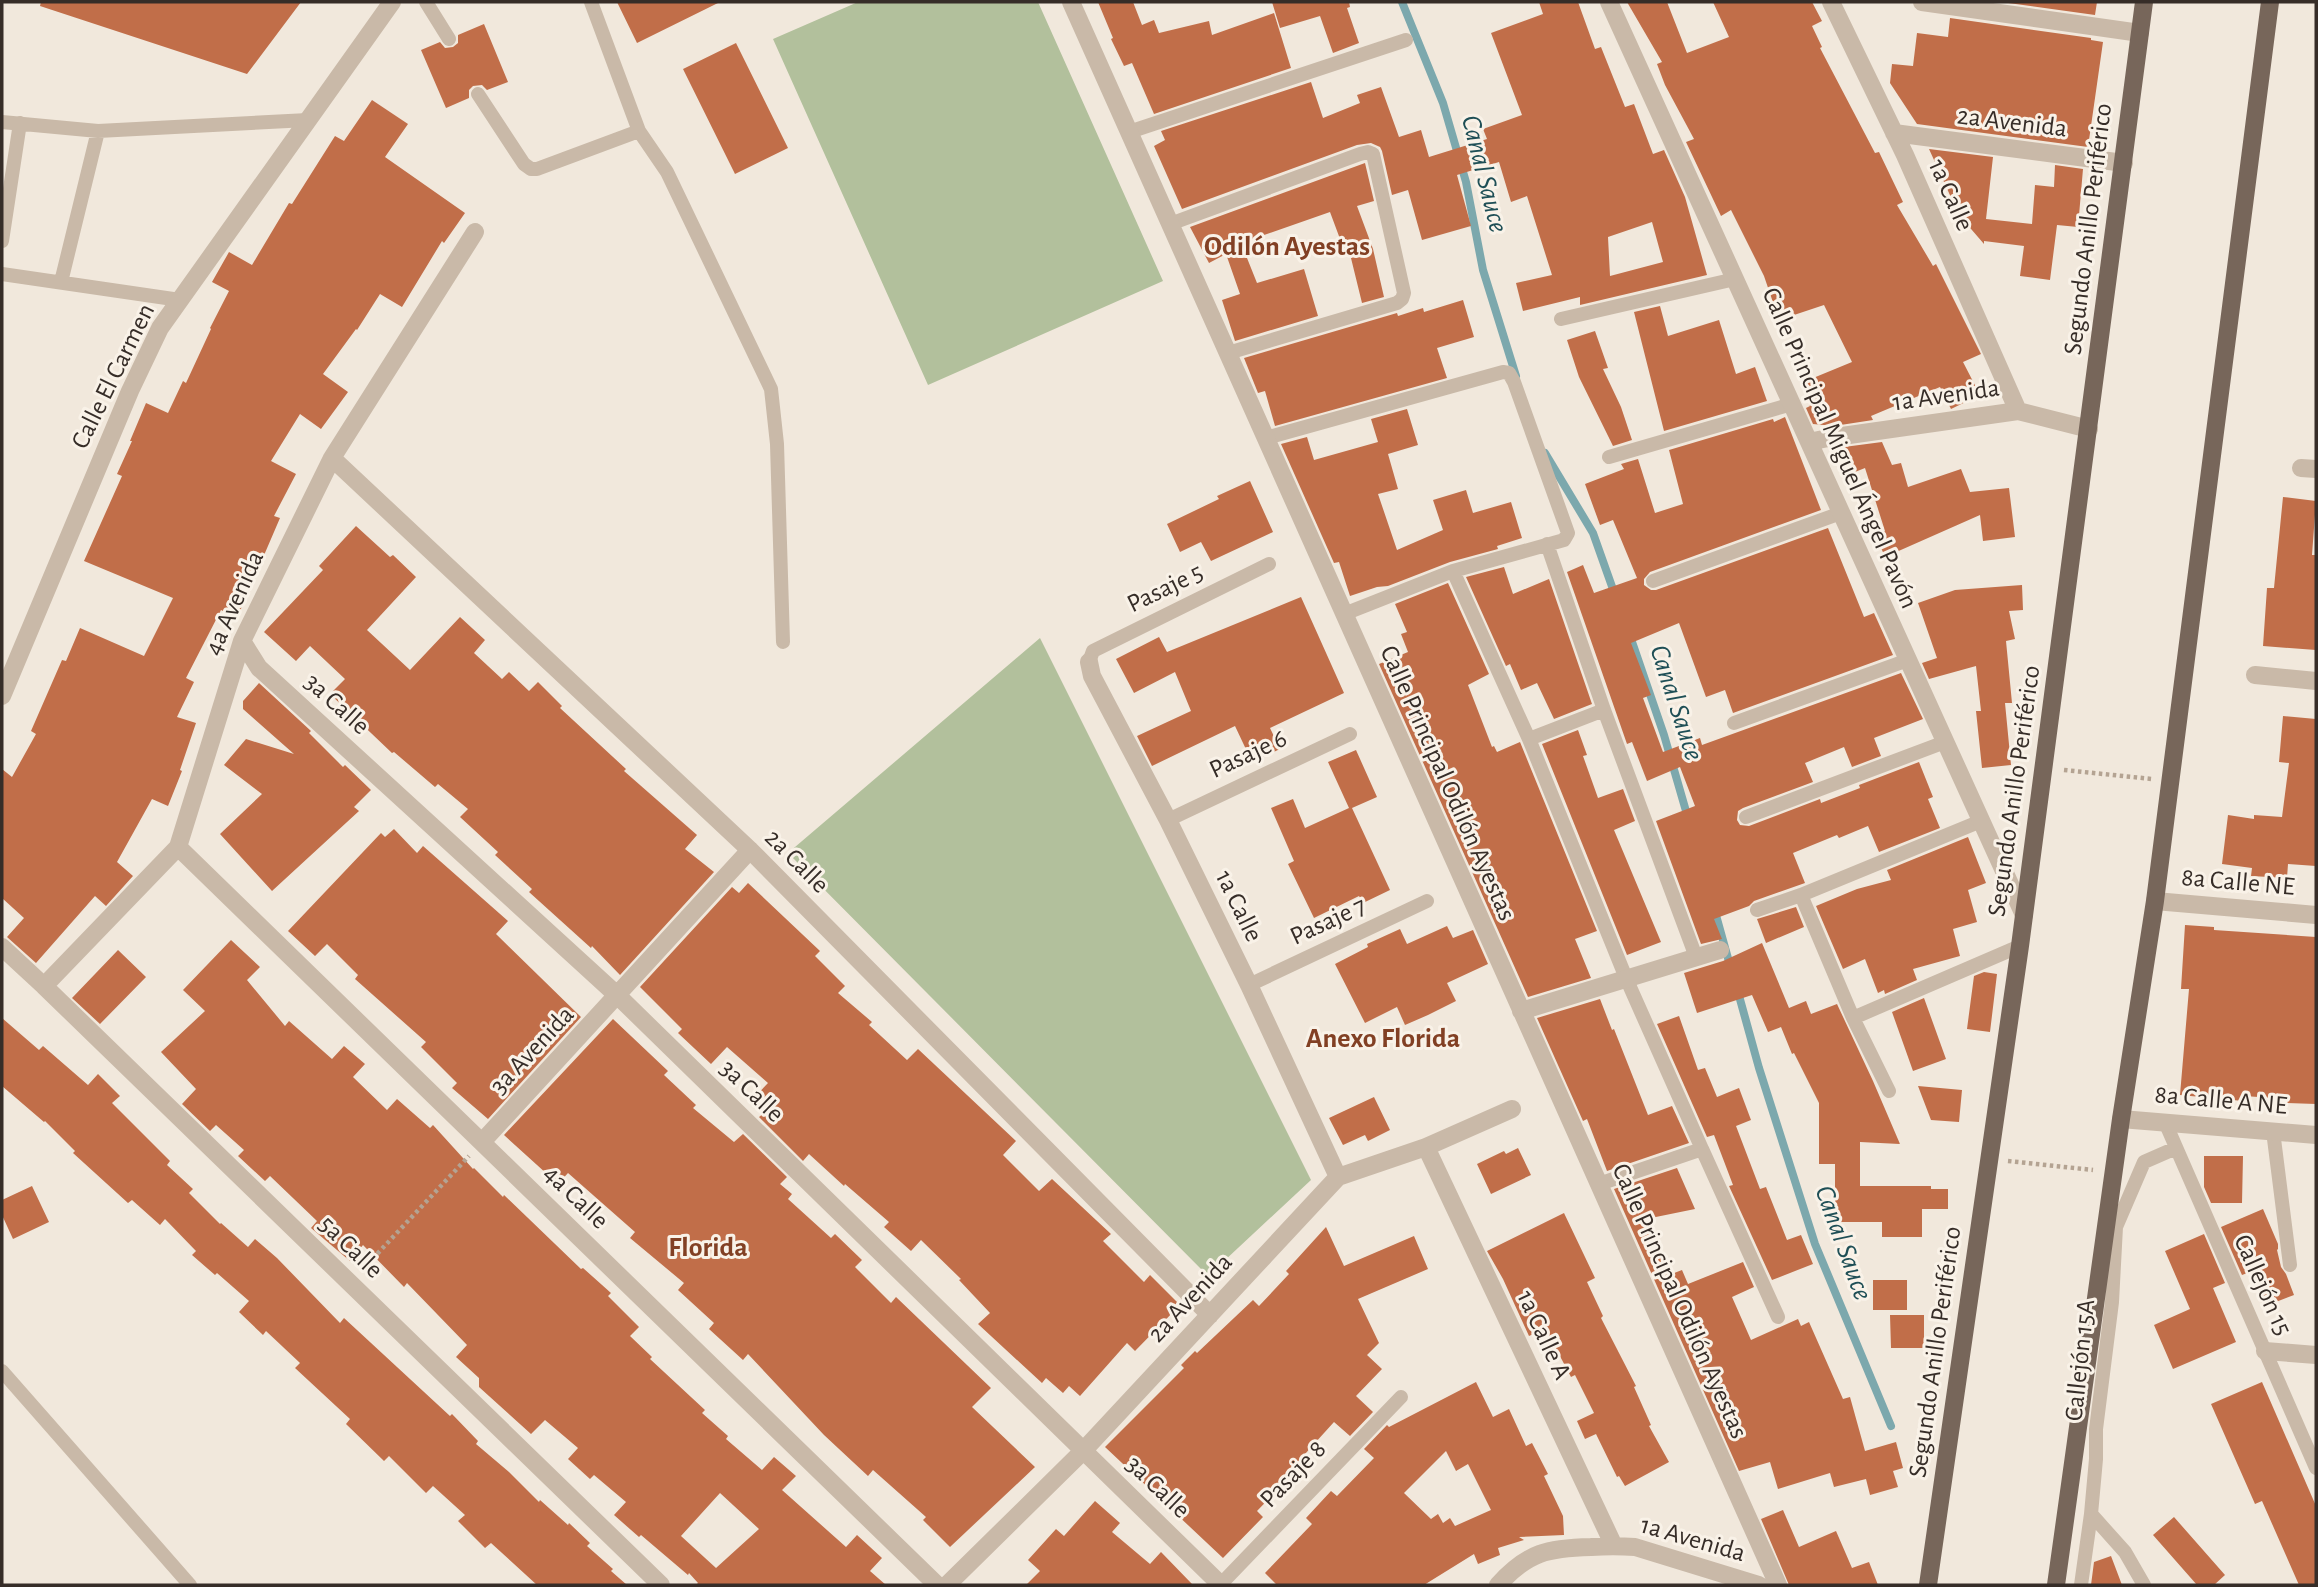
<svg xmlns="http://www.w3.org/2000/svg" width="2318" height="1587" font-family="'Alegreya Sans',sans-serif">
<rect width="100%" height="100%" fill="#f1e8dc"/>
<path fill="#b2c09c" d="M858 2H1038L1163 281 928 385 773 39Z
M1040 638 1311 1180 1208 1276 788 853Z"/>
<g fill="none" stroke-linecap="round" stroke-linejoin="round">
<path stroke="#7ca8ad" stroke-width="8" d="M1402 2 1443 103 1466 182 1483 270 1516 376
M1545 453 1593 533 1615 595
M1629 633 1664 735 1688 818
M1714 908 1731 969
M1738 992 1759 1068 1815 1244 1891 1426"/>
</g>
<path fill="#c16e49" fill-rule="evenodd" d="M41 2H301L247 74 40 6Z
M617 2H720L637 43Z
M1098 2H1133L1142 25 1154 20 1159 33 1209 21 1212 35 1274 13 1291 68 1154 114 1132 63 1124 66 1111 39 1113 38Z
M1272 2H1349L1350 7 1347 8 1359 43 1333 53 1320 16 1280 28Z
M1539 2H1578L1595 49 1601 47 1625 107 1634 104 1653 154 1664 150 1685 197 1707 275 1580 305V297L1523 311 1516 283 1552 275 1527 196 1511 202 1499 162 1457 175 1471 226 1422 240 1408 190 1392 195 1382 151 1380 147 1371 143 1357 145 1182 209 1154 146 1165 140 1161 131 1311 82 1323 118 1360 103 1357 95 1381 87 1399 137 1421 130 1429 157 1487 139 1483 129 1522 115 1491 33 1543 14ZM1652 222 1663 262 1610 276 1608 237Z
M1627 2H1667L1687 53 1729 37 1713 2H1812L1822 21 1812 26 1822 47 1820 48 1875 153 1879 152 1903 202 1897 205 1933 266 1936 264 1981 354 1963 362 1980 395 1951 409 1940 387 1871 416 1873 420 1834 426 1813 424 1806 408 1810 406 1801 383 1852 362 1824 305 1779 320 1764 276 1731 210 1721 216 1686 142 1694 139 1665 85 1657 64 1662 62Z
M2001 2H2097L2095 15Z
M1950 18 2091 38V40L2103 42 2088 147 1917 124 1890 83 1892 64 1913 66 1917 33 1948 37Z
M484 24 508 82 487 90 482 85 473 86 469 90V98L446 108 421 50 440 42 445 48 453 47 458 43V35Z
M736 43 788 148 735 174 683 69Z
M372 100 408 124 385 157 465 213 444 243 442 241 402 307 380 294 357 330 356 329 323 374 348 392 321 429 300 414 271 461 296 474 274 516 280 518 237 618 221 610 186 678 194 682 177 717 196 723 180 770 182 771 168 806 152 799 117 862 133 876 106 906 95 896 36 963 7 937 24 918 2 898V769L12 777 36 734 31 731 62 660 66 661 80 628 144 656 173 598 84 561 122 476 117 474 132 441H130L146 403 168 413 183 381 186 383 211 329 210 328 229 291 212 282 229 252 252 265 289 203 292 204 335 136 344 141Z
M1929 149 1993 157 1986 219 2032 224 2035 185 2054 187 2055 165 2083 169 2078 227 2057 225 2050 280 2020 276 2024 246 1984 241V244L1959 215Z
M1365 163 1374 201 1357 206 1373 249 1384 297 1362 303 1350 254 1346 255 1330 212 1241 243 1257 283 1304 269 1318 316 1235 341 1222 300 1240 294 1226 254 1209 263 1190 227Z
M1463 300 1474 337 1437 348 1447 378 1275 426 1265 391 1258 393 1244 358 1397 313 1398 316 1423 308 1424 312Z
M1660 306 1668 336 1719 320 1736 374 1755 367 1767 401 1664 431 1634 312Z
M1595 331 1608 368 1603 369 1621 407 1632 440 1613 446 1579 377 1567 340Z
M1407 409 1418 445 1388 454 1398 489 1378 494 1397 550 1443 530 1433 500 1466 490 1473 513 1511 502 1522 538 1497 546 1498 549 1450 562 1388 586 1377 587 1350 596 1339 562 1334 563 1281 444 1307 437 1314 460 1378 442 1371 419Z
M1785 417 1821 510 1650 572 1644 579V585L1651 590H1656L1828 528 1864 617 1874 613 1893 655 1733 713 1725 690 1706 697 1679 623 1631 643 1651 695 1643 698 1663 752 1700 738 1702 745 1901 673 1923 719 1874 738 1881 756 1852 767 1844 747 1805 763 1813 782 1743 808 1738 811 1737 820 1740 825 1749 826 1820 799 1821 803 1860 788 1859 785 1919 762 1933 797 1928 799 1940 828 1879 852 1868 826 1839 838 1837 835 1793 853 1805 883 1754 901 1749 906 1714 919 1722 939 1701 944 1656 821 1695 806 1680 767 1647 781 1632 742 1627 744 1567 572 1583 565 1594 593 1637 578 1613 520 1600 525 1585 484 1624 469 1621 464 1638 459 1655 513 1683 504 1669 450 1773 419 1774 422Z
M1882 442 1892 465 1901 463 1908 487 1961 469 1970 492 2009 488 2015 537 1983 541 1980 515 1885 557 1876 536 1885 531 1865 468 1855 472 1844 447Z
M1250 481 1273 532 1211 561 1201 542 1180 552 1167 524 1219 499 1217 496Z
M2283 497 2316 501 2312 555H2316V650L2263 646 2267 588H2274Z
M356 526 390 557 393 555 416 577 367 630 410 670 460 617 485 640 474 653 502 679 509 672 529 691 538 682 562 706 560 708 626 769 624 771 697 835 685 849 714 872 620 975 592 946 591 948 529 892 532 889 495 855 498 852 460 817 468 809 438 784 435 787 394 752 392 753 330 694 345 679 310 646 296 661 264 632 323 570 319 566Z
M1504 567 1513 594 1549 579 1592 704 1554 719 1537 683 1521 690 1510 664 1506 666 1466 577Z
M1448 583 1489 674 1468 685 1492 747 1494 746 1497 752 1520 742 1597 931 1575 939 1591 978 1528 997 1379 664 1408 652 1401 634 1407 632 1395 604Z
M2022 585 2023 610 2009 611 2015 639 2006 641 2012 703H2005L2011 765 1982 768 1976 711H1981L1976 666 1929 679 1922 663 1937 658 1918 603 1955 590Z
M1301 597 1344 693 1270 728 1280 749 1252 762 1235 726 1152 766 1137 736 1191 711 1175 672 1134 693 1116 659 1159 637 1167 652Z
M259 683 311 731 309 733 343 767 345 765 371 790 354 807 359 811 272 891 220 834 262 794 224 765 246 739 294 754 243 709V701Z
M2283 716 2316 719V866L2288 864 2287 878 2251 876 2252 868 2222 864 2228 815 2254 819V815L2282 817 2289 763 2279 762Z
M1578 730 1587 755 1583 756 1598 798 1623 789 1635 821 1614 830 1661 942 1627 955 1542 744Z
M1356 750 1377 797 1352 808 1390 890 1363 903 1359 896 1314 918 1288 864 1294 861 1271 808 1293 799 1305 828 1349 808 1328 762Z
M394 829 417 853 423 846 508 921 496 934 581 1017 488 1119 452 1088 457 1083 421 1047 426 1042 355 979 358 975 327 944 315 956 288 931 381 833 385 837Z
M1968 837 1986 883 1968 890 1977 922 1953 929 1960 956 1913 969 1917 980 1885 994 1884 990 1878 993 1865 959 1843 969 1816 906 1857 889 1891 880 1887 870Z
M748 883 820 951 815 956 845 986 838 993 872 1022 869 1025 907 1060 918 1049 1016 1141 1003 1155 1039 1191 1052 1179 1111 1234 1103 1241 1144 1282 1150 1275 1180 1305 1135 1351 1127 1343 1080 1396 1069 1386 1063 1393 1046 1378 1042 1383 978 1324 990 1313 959 1280 961 1279 921 1240 911 1251 884 1227 889 1222 845 1184 844 1186 809 1154 803 1161 759 1117 763 1114 750 1102 768 1083 727 1047 711 1064 678 1033 682 1029 640 987 732 887 739 893Z
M1796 907 1804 927 1766 943 1757 919Z
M2185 925 2214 927V930L2316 937V1104L2287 1103V1099L2244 1096 2243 1101 2180 1095 2189 989H2181Z
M1447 926 1453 938 1473 930 1488 964 1447 983 1456 1001 1428 1015 1405 1025 1397 1007 1365 1023 1335 964 1368 947 1367 944 1400 929 1407 944Z
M231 940 260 967 247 980 285 1026 289 1021 332 1059 344 1046 365 1064 353 1077 387 1110 397 1099 430 1128 433 1125 473 1169 474 1168 503 1197 504 1195 581 1269 583 1268 611 1293 608 1296 639 1327 630 1336 652 1357 650 1359 705 1410 702 1413 728 1436 726 1439 762 1470 774 1457 796 1476 782 1490 846 1547 857 1535 882 1558 870 1571 886 1585H696L698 1583 689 1573 688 1575 641 1535 639 1537 614 1515 626 1502 594 1475 590 1479 568 1459 578 1448 545 1420 531 1434 479 1387V1378L456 1357 467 1345 407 1283 404 1287 363 1245 350 1261 311 1228 317 1221 270 1176 265 1181 238 1156 244 1150 216 1125 210 1131 182 1104 196 1089 161 1052 205 1011 183 990ZM720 1493 759 1529 716 1568 681 1536Z
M1762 943 1789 1008 1806 1001 1811 1014 1837 1004 1873 1081 1900 1144 1860 1142V1186H1931V1189H1948V1209H1922V1237H1882V1222H1835V1164H1819V1103L1794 1053 1792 1054 1781 1027 1768 1032 1752 995 1697 1013 1684 973 1723 961Z
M118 950 146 977 100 1024 72 998Z
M1984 972 1997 974 1990 1032 1967 1029 1974 976Z
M1924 998 1946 1059 1913 1071 1892 1012Z
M1600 999 1612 1030 1614 1029 1648 1115 1672 1106 1689 1143 1607 1171 1587 1119 1583 1121 1537 1018Z
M1679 1016 1698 1070 1705 1068 1717 1097 1739 1088 1751 1120 1736 1126 1760 1189 1766 1187 1787 1240 1801 1235 1813 1264 1772 1280 1729 1186 1733 1185 1714 1135 1707 1137 1657 1024Z
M2 1018 39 1050 43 1046 88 1085 98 1074 120 1096 112 1103 170 1161 167 1165 193 1189 189 1193 220 1224 221 1223 248 1247 255 1239 277 1258 340 1323 344 1318 450 1416 452 1414 478 1441 476 1444 509 1472 539 1502 540 1500 568 1525 569 1523 590 1543 587 1546 613 1569 611 1571 627 1585H537L491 1543 485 1548 458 1521 465 1515 433 1486 426 1493 389 1456 384 1461 346 1424 350 1419 295 1368 300 1363 266 1331 263 1335 239 1312 249 1301 217 1273 215 1275 192 1255 196 1251 165 1219 160 1225 132 1200 128 1203 73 1153 75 1151 45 1121 44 1122 2 1086Z
M613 1019 668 1071 664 1075 696 1105 693 1108 734 1142 743 1134 787 1177 780 1184 792 1194 788 1199 831 1238 835 1234 862 1260 855 1267 891 1303 896 1297 991 1388 972 1407 1035 1467 950 1547 923 1520 926 1517 873 1470 868 1476 824 1435 748 1354 743 1360 709 1329 714 1323 678 1290 684 1283 630 1238 635 1232 568 1173 558 1184 504 1135Z
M1918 1086 1962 1090 1959 1122 1931 1120Z
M1374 1097 1390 1130 1368 1141 1365 1135 1343 1145 1329 1118Z
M1518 1148 1531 1175 1491 1194 1477 1164 1504 1151 1506 1154Z
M2204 1156H2243L2242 1203H2211L2204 1187Z
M1677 1168 1695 1209 1646 1219 1669 1275 1682 1270 1688 1284 1743 1262 1754 1287 1732 1297 1751 1340 1798 1319 1801 1326 1809 1322 1843 1399 1850 1397 1865 1451 1896 1442 1903 1468 1893 1471 1898 1487 1870 1495 1866 1479 1834 1487 1830 1473 1778 1489 1770 1462 1739 1471 1614 1189Z
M32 1186 49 1222 13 1239 2 1215V1200Z
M2263 1209 2278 1244V1249L2277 1250 2281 1267 2286 1274 2294 1295 2263 1307 2250 1272 2242 1275 2221 1227Z
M1564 1213 1595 1278 1587 1282 1603 1316 1601 1318 1636 1386 1634 1387 1651 1425 1649 1426 1669 1462 1625 1486 1619 1476 1617 1477 1596 1434 1585 1439 1577 1421 1594 1413 1575 1375 1571 1377 1552 1341 1548 1343 1542 1330 1529 1336 1503 1279 1487 1251Z
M1326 1227 1344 1266 1414 1236 1428 1269 1358 1299 1379 1343 1367 1355 1382 1369 1356 1396 1373 1412 1350 1436 1334 1422 1305 1454 1313 1461 1294 1482 1289 1478 1257 1511 1263 1517 1223 1558 1105 1447 1184 1368 1181 1365 1195 1351 1197 1353 1253 1300 1259 1306 1289 1274 1286 1271Z
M2204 1234 2225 1283 2213 1288 2236 1342 2173 1369 2154 1325 2190 1309 2165 1251Z
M1873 1280H1907V1310H1873Z
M1890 1315H1924V1348H1891Z
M1476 1382 1493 1417 1509 1409 1526 1446 1532 1443 1548 1474 1544 1476 1563 1516 1564 1535 1519 1537 1524 1540 1498 1548 1500 1555 1478 1564 1474 1554 1424 1585H1277L1265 1573 1312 1524 1306 1518 1331 1491 1337 1496 1374 1458 1364 1449 1387 1425 1389 1427ZM1446 1451 1456 1471 1468 1464 1491 1510 1455 1526 1450 1518 1443 1523 1438 1514 1431 1519 1404 1493Z
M2262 1382 2316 1506V1585H2299L2262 1501 2255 1504 2211 1404Z
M1095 1501 1120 1523 1112 1532 1150 1564 1161 1552 1193 1585H1026L1040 1571 1028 1560 1056 1529 1064 1536Z
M1783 1510 1799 1547 1836 1531 1852 1568 1869 1562 1878 1585H1789L1761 1519Z
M2174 1517 2225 1575 2214 1585H2197L2153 1535Z
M2111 1556 2122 1585H2091L2094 1562Z"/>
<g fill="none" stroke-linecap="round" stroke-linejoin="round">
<path stroke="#b4a392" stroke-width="4.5" stroke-dasharray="3.5 3.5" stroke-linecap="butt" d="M2064 770 2152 779
M2008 1161 2093 1170
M363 1269 469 1156"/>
<path stroke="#c9b9a8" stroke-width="14" d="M426 2 449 39
M591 2 639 131
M478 94 524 164 531 169H537L639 131 667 172 771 389 777 444 783 642
M2 122 98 131 308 120
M1129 132 1406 40
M1170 224 1360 154 1368 152 1373 154 1404 293 1402 299 1397 303 1228 353
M2 241 20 123
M2 274 180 300
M61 282 98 131
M1561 319 1735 279
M1266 438 1503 372 1509 373 1514 382 1568 533 1564 540 1453 571 1344 614
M1609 457 1792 404
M1547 544 1604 710 1696 957
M1453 571 1529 739 1626 978 1702 1149 1599 1184
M1653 581 1841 513
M1089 662 1093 651 1269 564
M1734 723 1908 660
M1529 739 1604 710
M1746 817 1945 742
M1168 820 1350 734
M1801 895 1853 1018 2020 946
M1757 910 1801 895 1981 821
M1249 985 1427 901
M1853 1018 1889 1091
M2165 1122 2316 1468
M2273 1131 2290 1265
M1702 1149 1778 1317
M2 1371 190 1585
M1220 1585 1401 1397
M2081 1585 2091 1514
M2144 1585 2125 1552 2091 1514 2096 1459V1429L2112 1302 2116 1227 2144 1162 2176 1148"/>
<path stroke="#c9b9a8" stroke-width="18" d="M1071 2 1778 1585
M1609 2 2024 915
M1831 2 1905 155 2018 411
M1922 2 2140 33
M1894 133 2124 163
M1809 442 1828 438 2018 411 2089 429
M332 458 750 850 1210 1315
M2301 468 2316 469
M242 641 259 668 618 996 1221 1585
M1089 662 1092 676 1168 820 1249 985 1338 1177
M2255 675 2316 681
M2 696 130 391 160 328 392 2
M178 847 937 1585
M2155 901 2316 915
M2 947 44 986 661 1585
M44 986 178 847 242 641 332 458 475 232
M1521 1011 1720 950
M2121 1119 2316 1135
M482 1142 750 850
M1426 1147 1614 1546
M2265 1351 2316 1355
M947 1585 1083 1451 1338 1177 1426 1147 1512 1109
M1498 1585C1528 1552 1548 1548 1591 1547 1606 1546 1620 1546 1635 1547L1759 1585"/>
<path stroke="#77665a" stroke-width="18" d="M1928 1585 2020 946 2144 2
M2056 1585 2121 1119 2155 901 2270 2"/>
</g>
<g text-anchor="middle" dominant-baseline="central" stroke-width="6" stroke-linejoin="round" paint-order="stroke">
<g font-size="26" fill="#362d28" stroke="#f9f2e8">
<text transform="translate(2012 122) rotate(7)">2a Avenida</text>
<text transform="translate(1951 195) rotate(66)">1a Calle</text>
<text transform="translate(2088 229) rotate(-83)">Segundo Anillo Periférico</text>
<text transform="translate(113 376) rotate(-64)">Calle El Carmen</text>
<text transform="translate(1946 395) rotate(-8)">1a Avenida</text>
<text transform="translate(1840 448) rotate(66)">Calle Principal Miguel Ángel Pavón</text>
<text transform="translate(1165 588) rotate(-26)">Pasaje 5</text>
<text transform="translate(234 603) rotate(-66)">4a Avenida</text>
<text transform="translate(337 704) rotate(42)">3a Calle</text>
<text transform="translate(1248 754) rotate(-25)">Pasaje 6</text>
<text transform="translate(1448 783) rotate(66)">Calle Principal Odilón Ayestas</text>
<text transform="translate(2014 791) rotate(-82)">Segundo Anillo Periférico</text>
<text transform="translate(797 861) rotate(45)">2a Calle</text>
<text transform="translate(2238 882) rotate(5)">8a Calle NE</text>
<text transform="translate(1239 906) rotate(64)">1a Calle</text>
<text transform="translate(1328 921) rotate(-25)">Pasaje 7</text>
<text transform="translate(532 1050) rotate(-47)">3a Avenida</text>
<text transform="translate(752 1091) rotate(44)">3a Calle</text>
<text transform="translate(2221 1100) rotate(5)">8a Calle A NE</text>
<text transform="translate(576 1197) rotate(44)">4a Calle</text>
<text transform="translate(351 1247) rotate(44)">5a Calle</text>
<text transform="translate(2263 1285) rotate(66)">Callejón 15</text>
<text transform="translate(1190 1298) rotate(-47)">2a Avenida</text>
<text transform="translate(1680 1301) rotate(66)">Calle Principal Odilón Ayestas</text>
<text transform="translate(1544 1335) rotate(65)">1a Calle A</text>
<text transform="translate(1935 1352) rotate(-82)">Segundo Anillo Periférico</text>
<text transform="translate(2080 1360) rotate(-84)">Callejón 15A</text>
<text transform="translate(1293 1474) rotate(-46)">Pasaje 8</text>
<text transform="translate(1158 1487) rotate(44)">3a Calle</text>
<text transform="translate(1693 1539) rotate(16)">1a Avenida</text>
</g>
<g font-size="28" font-style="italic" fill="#1f4f56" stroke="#f9f2e8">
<text transform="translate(1484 174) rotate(76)">Canal Sauce</text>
<text transform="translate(1676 703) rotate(72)">Canal Sauce</text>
<text transform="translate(1843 1243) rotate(70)">Canal Sauce</text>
</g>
<g font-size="28" font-weight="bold" fill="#824024" stroke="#f9f2e8">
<text x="1287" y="247">Odilón Ayestas</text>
<text x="1383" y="1039">Anexo Florida</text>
<text x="708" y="1248">Florida</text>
</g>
</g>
<rect width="2318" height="1587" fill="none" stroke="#362d28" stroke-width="7"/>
</svg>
